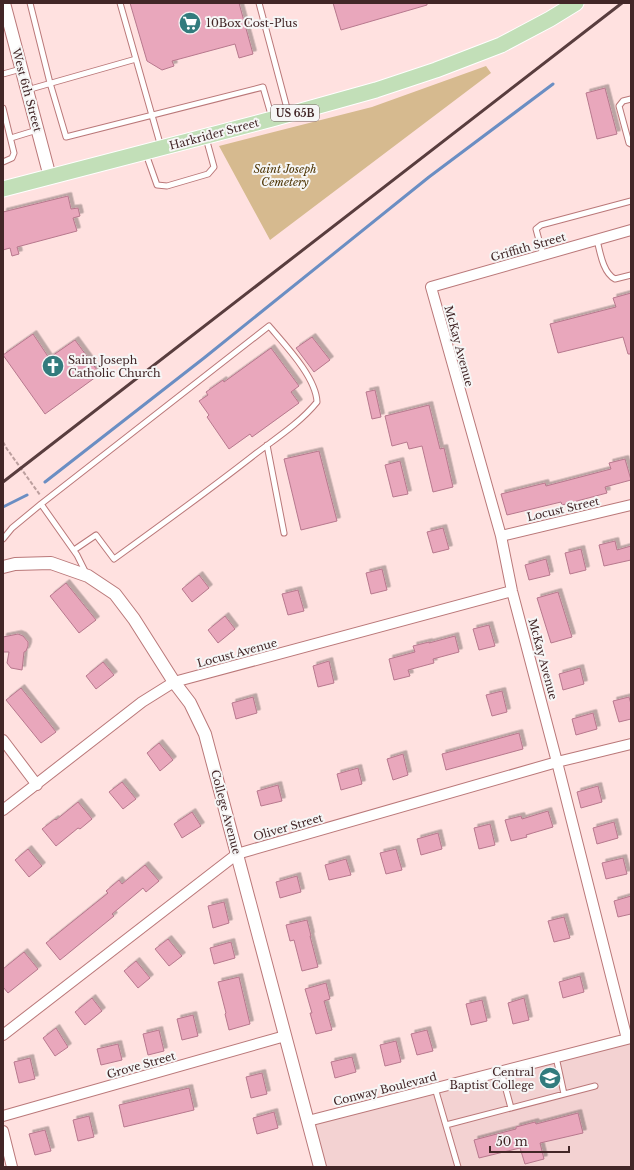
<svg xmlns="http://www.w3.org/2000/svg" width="634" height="1170" font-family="'Libre Baskerville',serif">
<defs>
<filter id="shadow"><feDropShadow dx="3.5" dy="-3.5" stdDeviation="0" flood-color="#0004"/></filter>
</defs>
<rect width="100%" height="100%" fill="#ffe1e0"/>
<path fill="#f3d2d2" d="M631 1036V1167H320L308 1121Z"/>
<path fill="#d6ba8f" d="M486 66 491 73 270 240 219 146 372 107Z"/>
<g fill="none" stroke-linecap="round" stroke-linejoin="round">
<path stroke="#6b8ec3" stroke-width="3" d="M45 482 204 358 429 177 553 84
M3 507 27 495"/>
</g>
<path fill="#e9a7bc" stroke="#b7788d" filter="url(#shadow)" d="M130 3H239L253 54 239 58 235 44 172 61 174 66 162 70 147 61Z
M333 3H427V5L341 30Z
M605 88 617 134 597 139 586 93Z
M68 196 71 209 78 208 80 216 73 218 77 231 17 247 19 254 12 256 10 248 3 250V212Z
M631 293V354H628L623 337 558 353 550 324 616 307 613 298Z
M33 334 49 358 75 340 100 374 45 414 3 355Z
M312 337 330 360 314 372 296 348Z
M271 348 299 386 291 392 299 403 252 437 250 434 229 449 207 417 209 415 199 401 208 395 206 392 223 380 224 382Z
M375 390 381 417 372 419 366 392Z
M429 405 440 449 444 448 453 487 433 492 422 446 409 449 407 442 392 446 385 416Z
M319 451 337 521 301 530 284 459Z
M625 459 631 480 605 487 607 493 562 505 561 502 507 515 501 494 545 483 546 486 611 469 609 463Z
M400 461 408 494 393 497 385 465Z
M443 528 449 549 433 553 427 532Z
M615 541 617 550 631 546V560L604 566 599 545Z
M581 549 586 570 570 574 565 553Z
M546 559 550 575 529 580 525 565Z
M382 569 387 590 371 594 366 573Z
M199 575 209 588 192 602 182 589Z
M66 583 96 620 79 633 50 596Z
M298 590 304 611 288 615 282 594Z
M558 592 572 637 551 643 537 598Z
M225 616 235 629 218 643 208 630Z
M489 625 495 646 479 650 473 629Z
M18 634 23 636 28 642V646L26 651 24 652 22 670 11 668 7 663 9 652H3V637Z
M455 636 459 652 433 659 434 663 408 670 410 676 394 680 389 659 415 652 413 646 429 642V643Z
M329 661 334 683 318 687 313 666Z
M103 662 114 675 96 689 86 676Z
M580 668 584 684 563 690 559 674Z
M21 688 56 732 41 743 6 700Z
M502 691 507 712 492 716 486 695Z
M253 697 257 713 236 719 232 703Z
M629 697 631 704V719L619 722 613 701Z
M593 713 597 729 576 735 572 719Z
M519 733 523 749 446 770 442 754Z
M159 743 173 760 160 771 147 753Z
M403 754 408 775 393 780 387 759Z
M358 768 362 784 341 790 337 774Z
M122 782 136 799 123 809 109 792Z
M278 785 282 801 261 806 257 791Z
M598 786 602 802 581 808 577 792Z
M78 802 92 819 80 829 78 828 56 846 42 829 55 819 56 820Z
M548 811 553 827 526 835 527 837 511 841 505 820 521 816 522 819Z
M192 812 201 826 182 838 174 824Z
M614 822 618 838 597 844 593 828Z
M490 824 495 845 479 849 474 828Z
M438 833 442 849 421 855 417 839Z
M28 849 42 866 29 877 15 860Z
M396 849 402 870 386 874 380 853Z
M623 858 627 874 606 879 602 863Z
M346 859 351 875 329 880 325 865Z
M145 865 159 881 146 892 143 888 112 914 114 916 60 960 46 943 108 893 106 891 119 880 122 884Z
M297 876 301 892 280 898 276 882Z
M631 896V914L618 917 614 901Z
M224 902 229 923 213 928 208 906Z
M564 917 570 938 554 942 548 921Z
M307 920 311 936H310L318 967 302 971 294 940 290 941 286 925Z
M168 939 182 956 169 966 155 949Z
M231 942 235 958 214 964 210 948Z
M24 952 38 969 8 993 3 987V969Z
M136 961 150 978 138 988 124 971Z
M580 976 584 992 563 998 559 982Z
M239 977 250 1024 229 1030 225 1014 226 1013 218 982Z
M326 983 330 999 324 1001 332 1030 316 1034 310 1013H312L305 989Z
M92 998 102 1011 85 1025 75 1012Z
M524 998 529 1020 513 1024 508 1003Z
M482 1000 487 1021 471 1025 466 1004Z
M193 1015 198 1036 182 1040 177 1019Z
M56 1028 68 1047 55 1056 43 1038Z
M159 1030 164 1051 148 1055 143 1034Z
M427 1030 433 1051 417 1055 411 1034Z
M396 1041 401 1062 385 1066 380 1045Z
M118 1044 122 1060 101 1065 97 1049Z
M352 1057 356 1072 335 1078 331 1062Z
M30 1058 35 1079 19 1083 14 1062Z
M262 1073 267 1094 251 1098 246 1077Z
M189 1088 194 1110 124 1127 119 1105Z
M274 1112 278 1128 257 1134 253 1118Z
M578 1113 583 1133 540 1143 544 1159 525 1164 520 1148 479 1158 474 1140 516 1129V1127L535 1122 536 1124Z
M89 1116 94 1137 78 1141 73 1120Z
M45 1130 51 1151 35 1155 29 1134Z"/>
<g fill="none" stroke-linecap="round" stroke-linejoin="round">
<g stroke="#ba7879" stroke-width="7">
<path id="service" d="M30 3 50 83 66 137 263 87 272 118
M120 3 161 147
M259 3 288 112
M3 74 21 69
M27 90 136 59
M631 99 623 101 619 106 629 143 631 144
M3 108 14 153 12 158 3 162
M11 138 37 130
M146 154 157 185 167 186 208 174 214 167 206 138
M597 240C600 252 603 273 615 279L631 275
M543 255 536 229 541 225 631 201
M267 445 284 533
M41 504 77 555 86 573
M3 539 12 528 41 504 269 326C285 345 316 377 317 402 300 423 275 439 254 455 208 491 161 525 114 559L96 535 74 550
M556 1057 564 1094
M501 1071 511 1108
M435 1088 458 1167
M446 1125 595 1086"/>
</g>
<g stroke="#ba7879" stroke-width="12">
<path id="minor" d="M501 536 631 505
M3 740 37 785
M3 810 142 702 174 682 512 591
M3 1035 237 854 557 762 631 744
M627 1039 557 762 512 591 501 536 431 287 631 230
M3 1116 285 1036
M308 1121 631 1038
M3 1131 12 1167"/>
</g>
<g stroke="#ba7879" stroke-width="14">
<path id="tertiary" d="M4 3 50 177
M3 567 15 564 51 563 88 576 115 594 134 619 174 682 190 703 205 734 320 1167"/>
</g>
<g stroke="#fff" stroke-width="17">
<path id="primary" d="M3 189 272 119 376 90 436 70 501 45 550 19 576 3"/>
</g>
<path stroke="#bc9f9e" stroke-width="2" stroke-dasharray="4 2" stroke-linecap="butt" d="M3 442 7 449 40 495"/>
<use href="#service" stroke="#fff" stroke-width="5"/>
<use href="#minor" stroke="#fff" stroke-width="10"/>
<use href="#tertiary" stroke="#fff" stroke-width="12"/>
<use href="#primary" stroke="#c2dfb8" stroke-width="15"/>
<path stroke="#593d3e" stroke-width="3" d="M3 482 622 3"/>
</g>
<defs>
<g id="supermarket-disc" transform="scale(1.15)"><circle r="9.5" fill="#327b7d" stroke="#f6f6f6"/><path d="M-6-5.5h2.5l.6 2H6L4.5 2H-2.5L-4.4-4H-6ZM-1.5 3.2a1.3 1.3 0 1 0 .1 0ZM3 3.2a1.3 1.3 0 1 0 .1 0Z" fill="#fff"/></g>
<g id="church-disc" transform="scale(1.15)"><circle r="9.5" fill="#327b7d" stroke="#f6f6f6"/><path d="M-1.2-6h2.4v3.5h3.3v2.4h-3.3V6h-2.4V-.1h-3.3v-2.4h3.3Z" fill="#fff"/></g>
<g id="university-disc" transform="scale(1.15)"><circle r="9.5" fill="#327b7d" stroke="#f6f6f6"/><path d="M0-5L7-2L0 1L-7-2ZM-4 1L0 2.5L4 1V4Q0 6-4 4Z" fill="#fff"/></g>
</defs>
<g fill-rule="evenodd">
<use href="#supermarket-disc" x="190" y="23"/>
<use href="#church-disc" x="53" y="366"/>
<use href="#university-disc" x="550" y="1078"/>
</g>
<g text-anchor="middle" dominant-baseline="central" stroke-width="4" stroke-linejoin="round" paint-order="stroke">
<rect fill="#f6f6f6" stroke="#786465" stroke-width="1" x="271" y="105" width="48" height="16" rx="3"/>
<g font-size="10" font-weight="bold" fill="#422627">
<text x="295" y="113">US 65B</text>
</g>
<g font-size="11" fill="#422627" stroke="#f6f6f6" text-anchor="start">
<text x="206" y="23">10Box Cost-Plus</text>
<text x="68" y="360">Saint Joseph<tspan x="68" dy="13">Catholic Church</tspan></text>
<text x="534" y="1072" text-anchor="end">Central<tspan x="534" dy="13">Baptist College</tspan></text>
</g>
<g font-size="11" fill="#422627" stroke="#f6f6f6">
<text transform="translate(27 90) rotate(75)">West 6th Street</text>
<text transform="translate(214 134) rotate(-15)">Harkrider Street</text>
<text transform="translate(528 247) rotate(-16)">Griffith Street</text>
<text transform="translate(459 346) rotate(75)">McKay Avenue</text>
<text transform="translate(563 509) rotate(-13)">Locust Street</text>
<text transform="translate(237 653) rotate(-15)">Locust Avenue</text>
<text transform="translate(543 659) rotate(75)">McKay Avenue</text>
<text transform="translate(226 812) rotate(75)">College Avenue</text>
<text transform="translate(288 827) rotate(-16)">Oliver Street</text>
<text transform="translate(141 1065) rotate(-16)">Grove Street</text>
<text transform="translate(385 1089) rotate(-14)">Conway Boulevard</text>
</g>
<g font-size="11" font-style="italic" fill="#4b3200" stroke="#f6f6f6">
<text x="285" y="169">Saint Joseph<tspan x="285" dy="13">Cemetery</tspan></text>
</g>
</g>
<rect width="634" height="1170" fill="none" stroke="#422627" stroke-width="8"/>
<path d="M490 1146v6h79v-6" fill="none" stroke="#422627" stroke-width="2"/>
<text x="496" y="1146" font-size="12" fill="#422627" stroke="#f6f6f6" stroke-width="3" paint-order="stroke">50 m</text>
</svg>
